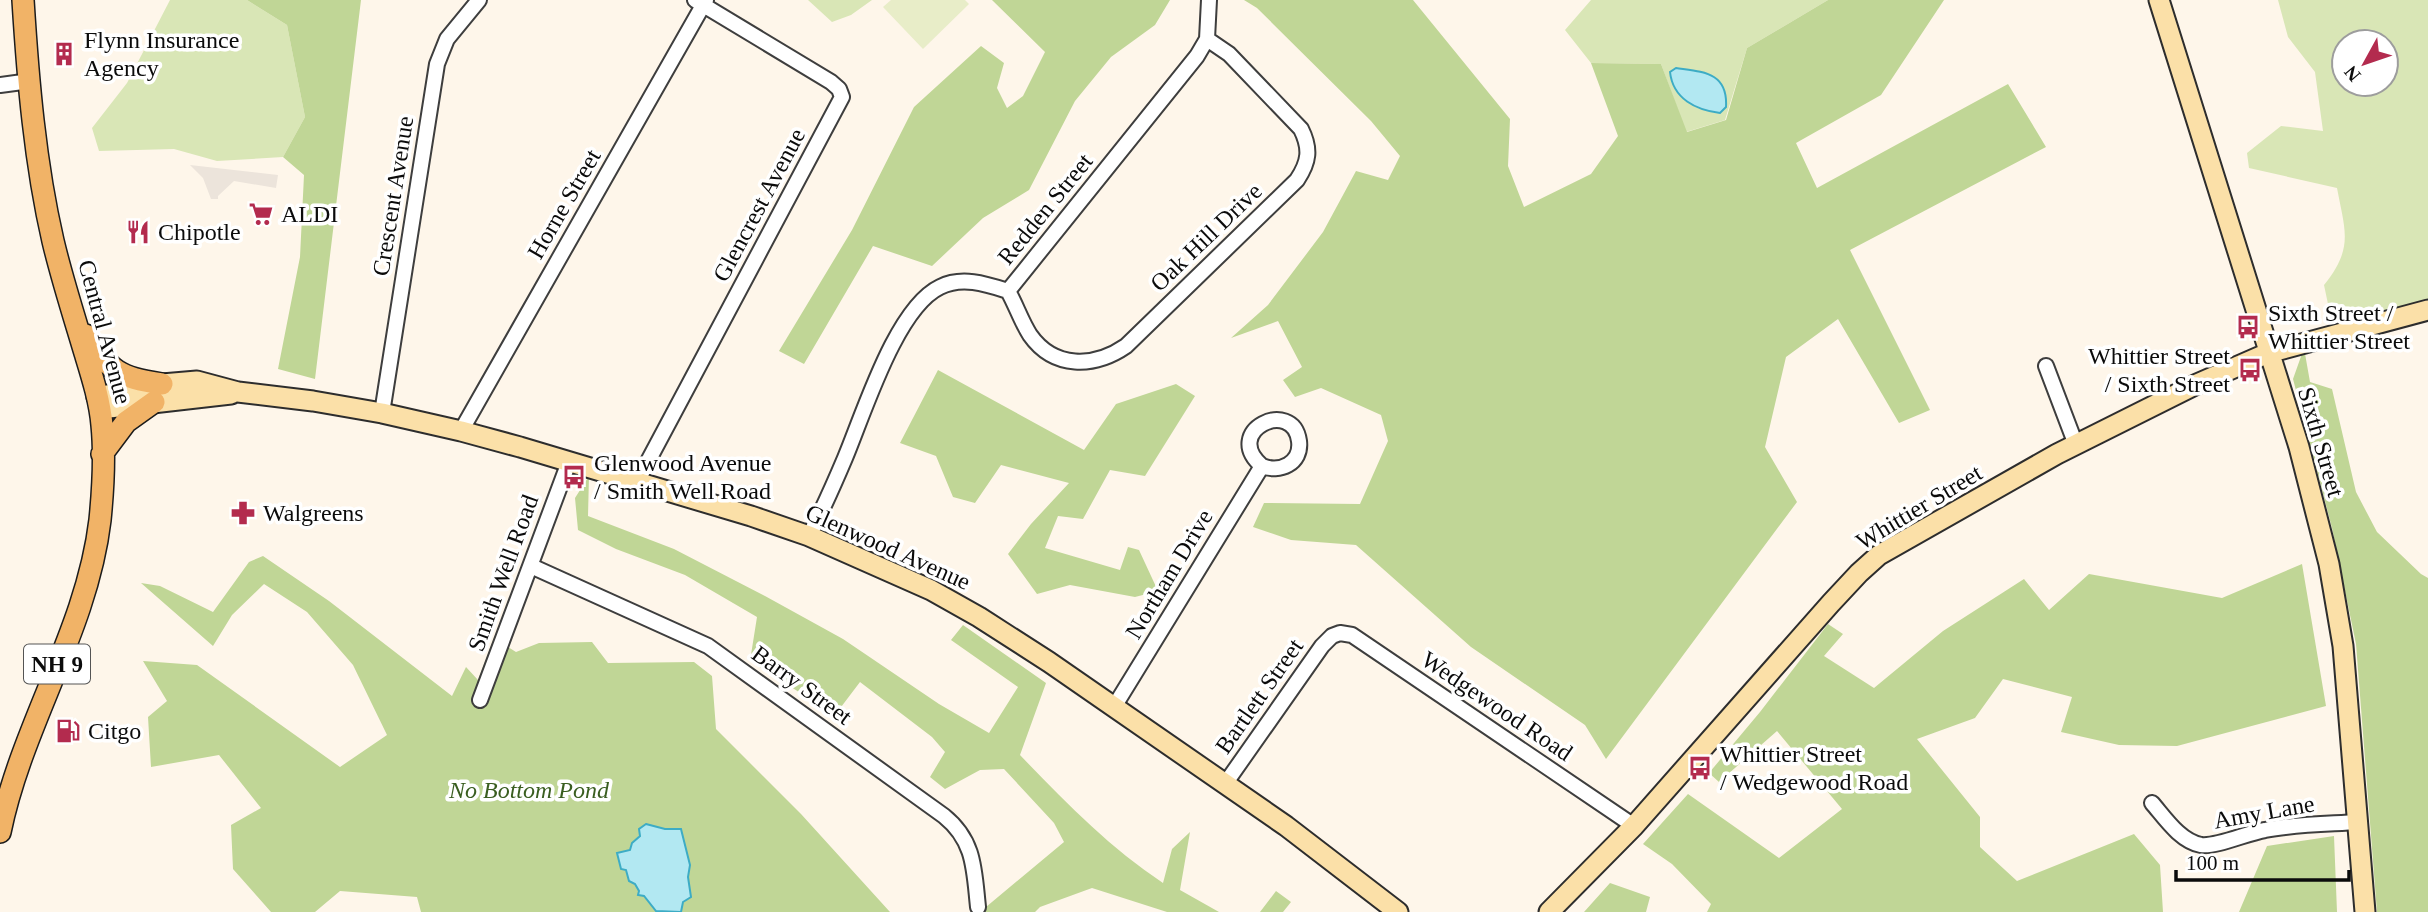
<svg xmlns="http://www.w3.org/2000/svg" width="2428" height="912" font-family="'Times New Roman',serif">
<rect width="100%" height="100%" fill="#fef6ea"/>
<path fill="#d9e6b6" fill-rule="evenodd" d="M170 0H247L287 25 305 117 283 157 217 161 174 149 99 151 92 128 127 83Z
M808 0H872L851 15 832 22Z
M1591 0H1828L1747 48 1725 120 1686 132 1661 64 1591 63 1565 30Z
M2278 0H2428V301L2374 314H2350L2332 323 2324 285C2354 248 2345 231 2337 188L2249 168 2247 153 2281 126 2323 131 2315 72 2288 37ZM2344 42H2386V84H2344Z"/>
<path fill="#c0d696" d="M247 0H361L315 379 278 369 300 257 304 175 283 157 305 117 287 25Z
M992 0H1170L1155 25 1111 57 1075 101 1029 190 983 218 932 266 873 246 804 364 779 351 852 230 914 107 981 46 1004 63 997 88 1007 108 1023 96 1045 52Z
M1244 0H1413L1510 119 1508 166 1524 207 1591 174 1618 136 1591 63 1661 64 1687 132 1726 120 1747 48 1828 0H1944L1881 95 1796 143 1817 188 2008 84 2046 147 1850 250 1930 410 1899 423 1838 319 1786 357 1765 447 1797 502 1606 759 1585 725 1471 647 1356 545 1291 540 1253 527 1264 503 1360 504 1388 441 1381 415 1321 388 1295 397 1283 380 1302 367 1278 321 1231 338 1268 305 1323 232 1356 171 1388 180 1400 156 1371 121 1257 8Z
M2304 348 2310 382 2332 389 2356 492 2377 532 2421 574 2428 578V912H2377L2356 644 2332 528 2293 379Z
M938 370 1084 450 1116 404 1176 384 1195 396 1145 476 1110 470 1083 519 1058 516 1045 548 1120 570 1128 547 1139 550 1158 591 1135 597 1070 585 1037 594 1008 554 1031 524 1069 483 1001 465 975 503 953 497 936 456 900 443Z
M589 476 588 516 674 549 765 596 843 639 939 704 989 733 1018 687 951 640 963 625 1046 683 1020 755C1065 802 1109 847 1163 883L1172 849 1190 832 1180 890 1219 912H1167L1092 888 1040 907 1035 912H983L986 907 1064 842 1054 823 1004 769 980 770 945 789 930 777 945 752 932 737 860 682 835 715 750 661 757 617 685 575 616 549 578 530 575 498Z
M263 556 329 601 452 696 466 667 478 680 494 638 516 652 539 643 592 642 608 663 694 662 712 676 716 729 801 814 890 912H681L683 902 691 897 688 877 690 869 665 829 646 824 630 850 617 854 639 891 656 911 660 912H421L417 897 340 891 315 912H271L233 869 231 825 261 808 219 755 151 767 148 717 167 701 143 661 197 665 340 767 387 735 353 665 307 612 264 584 232 615 213 646 141 583 160 586 213 612 249 562Z
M2302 564 2326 706 2177 746 2119 745 2061 732 2072 697 2003 679 1975 718 1917 739 1980 817V847L2017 881 2134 834 2160 865 2163 912H1707L1711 904 1672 864 1643 844 1688 794 1779 858 1842 809 1777 731 1719 782 1709 773 1760 712 1828 624 1843 634 1824 656 1874 688 1943 631 2024 579 2049 610 2089 574 2222 598Z
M2334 836 2337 912H2239L2267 846Z
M1610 883 1650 897 1646 912H1584Z
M1276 891 1291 902 1283 912H1260Z"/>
<path fill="#e8edc8" d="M891 0H965L969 4 923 49 883 7Z"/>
<path fill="#ece4db" d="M190 165 278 175 276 188 234 181 218 196V199H211L203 178Z"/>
<path fill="#b2e8f2" stroke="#3dacc5" stroke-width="2" d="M1676 68C1703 72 1728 72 1726 107L1720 113C1696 110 1673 99 1670 72Z
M646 824 665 829H681L690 865 688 877 691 897 683 902 681 912 656 911 644 896 638 895 639 891 635 884 629 881 626 870 621 869 617 853 630 850 632 843 640 836 639 829Z"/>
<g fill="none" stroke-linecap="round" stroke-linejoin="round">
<g stroke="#3e3e3e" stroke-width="18">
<path id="street" d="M0 85 30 81
M1008 291C1016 305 1021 321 1030 335 1054 369 1094 368 1126 346L1297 180C1309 162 1311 149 1301 129L1229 54 1207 39
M1008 291 1197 56 1207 39 1209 0
M2046 366 2076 445
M382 413 437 64 447 39 479 0
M461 431 706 0
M637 482 842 97 839 89 831 82 695 0
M809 536C822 511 834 484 845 458 864 413 896 308 940 287 962 276 986 284 1008 291
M531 566 708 646 944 816C975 841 974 870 978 907
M480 700 569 462
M1114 707 1262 466C1279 473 1302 464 1299 441 1293 397 1221 431 1262 466
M1225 784 1322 646 1332 636 1340 633 1352 635 1634 826
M2152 803C2165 818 2180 841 2201 845 2217 847 2247 833 2265 830 2295 824 2327 824 2358 822"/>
</g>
<g stroke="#2d2d2d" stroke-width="23">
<path id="secondary" d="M2159 0 2299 447 2329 564 2343 646 2365 912
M97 397 162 384 197 381 238 392 313 401 382 413 461 431 520 447 751 516 809 536 931 590 979 617 1049 662 1286 826 1398 912
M100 409 231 394
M1549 912 1634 826 1831 603 1859 573 1879 555 2057 454 2197 384 2268 353 2428 310"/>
</g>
<g stroke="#1c1c1c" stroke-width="24">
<path id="primary" d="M86 335C112 372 117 377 162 384
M102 454 126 422 154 402
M0 832C22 724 87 630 100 520 103 490 105 455 102 425 100 401 92 376 85 353 74 316 62 279 53 241 35 163 28 80 23 0"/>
</g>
<use href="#street" stroke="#fff" stroke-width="14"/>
<use href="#secondary" stroke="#fbe0a8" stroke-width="19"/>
<use href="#primary" stroke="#f1b367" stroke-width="21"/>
</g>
<defs>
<g id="building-bare" transform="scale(1.89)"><path d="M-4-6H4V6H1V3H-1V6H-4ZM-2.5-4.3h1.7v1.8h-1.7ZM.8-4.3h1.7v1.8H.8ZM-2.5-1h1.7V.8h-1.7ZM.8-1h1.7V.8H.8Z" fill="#b32b4e" stroke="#fff" stroke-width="2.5" paint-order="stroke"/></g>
<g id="supermarket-bare" transform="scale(1.89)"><path d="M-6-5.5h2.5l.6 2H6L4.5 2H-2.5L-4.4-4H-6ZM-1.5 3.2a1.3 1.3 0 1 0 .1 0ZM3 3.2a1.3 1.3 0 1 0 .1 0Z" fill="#b32b4e" stroke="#fff" stroke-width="2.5" paint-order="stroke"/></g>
<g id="restaurant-bare" transform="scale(1.89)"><path d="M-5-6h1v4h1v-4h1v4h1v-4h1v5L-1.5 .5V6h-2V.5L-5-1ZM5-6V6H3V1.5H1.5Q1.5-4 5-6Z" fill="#b32b4e" stroke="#fff" stroke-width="2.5" paint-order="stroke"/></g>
<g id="bus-bare" transform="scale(1.89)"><path d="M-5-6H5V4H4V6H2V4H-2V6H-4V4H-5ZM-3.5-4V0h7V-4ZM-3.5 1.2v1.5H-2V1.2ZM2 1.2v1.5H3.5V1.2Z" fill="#b32b4e" stroke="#fff" stroke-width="2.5" paint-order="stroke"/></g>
<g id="pharmacy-bare" transform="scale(1.89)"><path d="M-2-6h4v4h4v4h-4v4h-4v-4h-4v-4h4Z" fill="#b32b4e" stroke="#fff" stroke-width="2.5" paint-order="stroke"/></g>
<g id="fuel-bare" transform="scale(1.89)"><path d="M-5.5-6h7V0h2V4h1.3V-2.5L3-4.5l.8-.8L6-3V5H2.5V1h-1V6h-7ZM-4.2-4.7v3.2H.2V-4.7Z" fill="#b32b4e" stroke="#fff" stroke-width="2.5" paint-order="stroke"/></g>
</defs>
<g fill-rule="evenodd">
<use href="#building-bare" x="64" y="54"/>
<use href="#supermarket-bare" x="261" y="214"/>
<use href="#restaurant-bare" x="138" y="232"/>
<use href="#bus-bare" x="2248" y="327"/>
<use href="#bus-bare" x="2250" y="370"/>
<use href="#bus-bare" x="574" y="477"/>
<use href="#pharmacy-bare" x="243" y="513"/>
<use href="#fuel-bare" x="68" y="731"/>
<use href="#bus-bare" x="1700" y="768"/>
</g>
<g text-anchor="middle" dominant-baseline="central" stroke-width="7" stroke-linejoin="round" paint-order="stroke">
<rect fill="#fff" stroke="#545454" stroke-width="2" x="24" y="644.5" width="66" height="39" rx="5"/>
<g font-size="23" font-weight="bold" fill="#0b0b0b">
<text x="57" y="664">NH 9</text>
</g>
<g font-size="24" fill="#0b0b0b" stroke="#fff" text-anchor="start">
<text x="84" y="40">Flynn Insurance<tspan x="84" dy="28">Agency</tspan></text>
<text x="281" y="214">ALDI</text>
<text x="158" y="232">Chipotle</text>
<text x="2268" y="313">Sixth Street /<tspan x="2268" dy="28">Whittier Street</tspan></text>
<text x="2230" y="356" text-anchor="end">Whittier Street<tspan x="2230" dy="28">/ Sixth Street</tspan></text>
<text x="594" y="463">Glenwood Avenue<tspan x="594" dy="28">/ Smith Well Road</tspan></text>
<text x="263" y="513">Walgreens</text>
<text x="88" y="731">Citgo</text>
<text x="1720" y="754">Whittier Street<tspan x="1720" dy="28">/ Wedgewood Road</tspan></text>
</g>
<g font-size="24" fill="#0b0b0b" stroke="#fff">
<text transform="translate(393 196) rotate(-81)">Crescent Avenue</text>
<text transform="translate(564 204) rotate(-60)">Horne Street</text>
<text transform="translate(759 205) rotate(-62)">Glencrest Avenue</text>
<text transform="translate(1045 209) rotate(-51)">Redden Street</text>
<text transform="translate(1206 237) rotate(-44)">Oak Hill Drive</text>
<text transform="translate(105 332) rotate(75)">Central Avenue</text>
<text transform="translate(2321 442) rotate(74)">Sixth Street</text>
<text transform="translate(1919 507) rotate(-31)">Whittier Street</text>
<text transform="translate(888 547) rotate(24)">Glenwood Avenue</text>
<text transform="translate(503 573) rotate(-70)">Smith Well Road</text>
<text transform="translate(1169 574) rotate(-59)">Northam Drive</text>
<text transform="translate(802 685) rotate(36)">Barry Street</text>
<text transform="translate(1259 696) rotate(-55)">Bartlett Street</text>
<text transform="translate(1497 706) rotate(34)">Wedgewood Road</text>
<text transform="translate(2264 812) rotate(-10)">Amy Lane</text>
</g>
<g font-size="24" font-style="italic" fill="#3a5e20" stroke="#fff">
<text x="529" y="790">No Bottom Pond</text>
</g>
</g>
<g transform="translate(2365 63) rotate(230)"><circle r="33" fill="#ffffff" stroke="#9d9d9d" stroke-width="2"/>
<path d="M0-5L12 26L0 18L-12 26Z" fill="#b32b4e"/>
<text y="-10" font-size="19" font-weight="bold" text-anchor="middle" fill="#0b0b0b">N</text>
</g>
<path d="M2176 870v10h173v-10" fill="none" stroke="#0b0b0b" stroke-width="3.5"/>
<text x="2186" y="870" font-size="21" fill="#0b0b0b" stroke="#ffffff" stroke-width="5" paint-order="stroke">100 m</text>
</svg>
